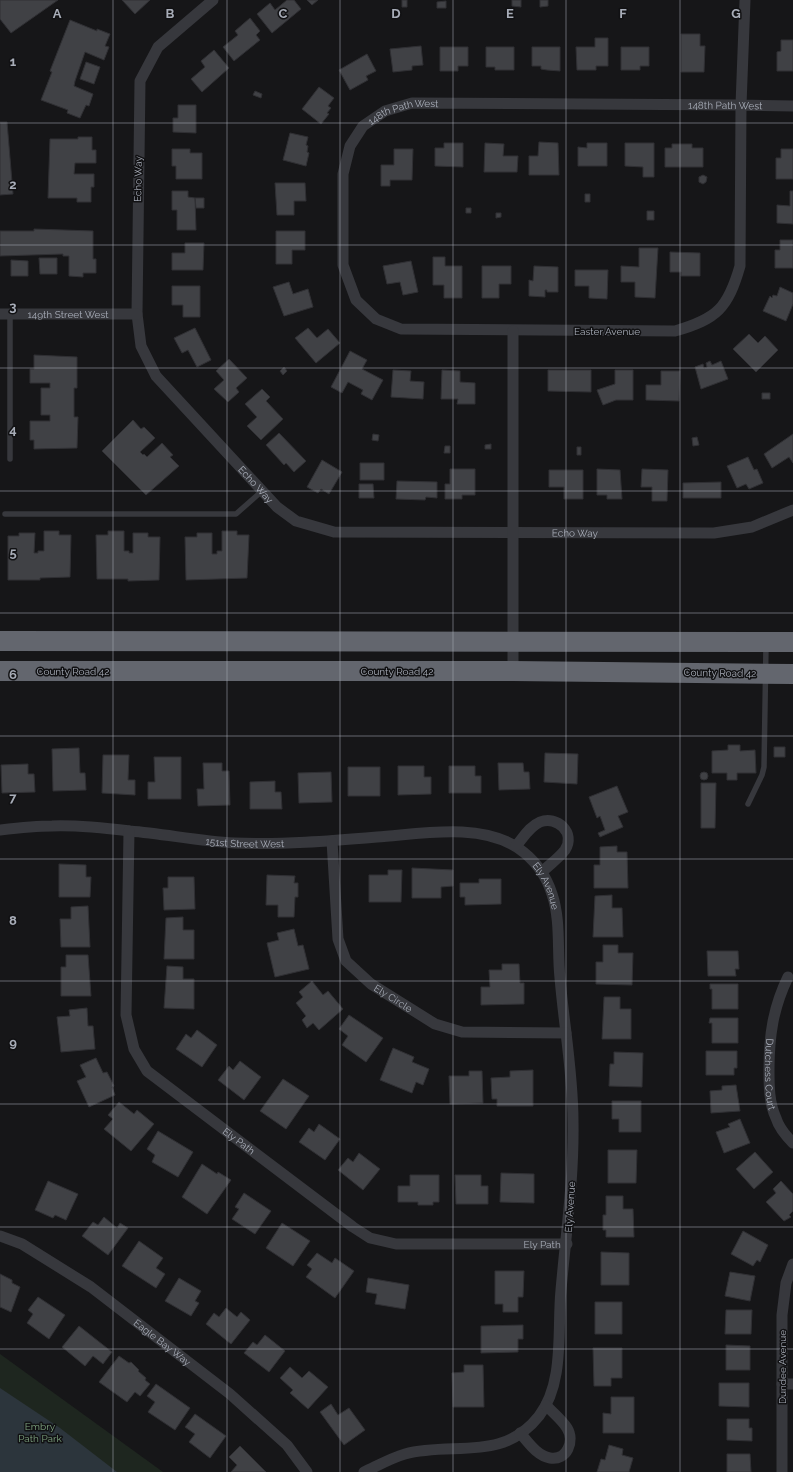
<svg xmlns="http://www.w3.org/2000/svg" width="793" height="1472" font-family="Raleway,sans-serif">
<rect width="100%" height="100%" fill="#161618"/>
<path fill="#1e261f" d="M0 1354 163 1472H0Z"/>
<path fill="#2c353c" d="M0 1388 60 1428 117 1472H0Z"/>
<path fill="#404145" stroke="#303034" d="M0 0H58L11 33 0 19Z
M122 0H150L135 14Z
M287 0H294L301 9 272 33 257 14 270 3 275 10Z
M307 0H318L312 5Z
M402 0H407V7H402Z
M512 0H521V7L512 6Z
M540 0H548V6L540 7Z
M446 1V8H437V2Z
M250 18 260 31 256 35 260 40 234 61 223 47 238 35 235 31Z
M70 20 97 31V29L110 34 105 46 109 47 104 60 85 52 75 81 74 86 93 94 89 106 86 105 80 118 67 113 68 110 41 100 52 72 50 71Z
M681 34H700V46H705L704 72H681Z
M595 38H608V66H596V70H577L576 47H595Z
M781 40H793V71H777V52L781 51Z
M421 46 423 65 412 66V70L393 72 390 49Z
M440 47H468V66H458V71H440Z
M486 47H514V70H495V67H486Z
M532 47H560V71L547 70 541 69V66H532Z
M621 47H649V66H640V70H621Z
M214 50 229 68 202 92 191 79 205 67 201 61Z
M367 54 376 71 366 76 368 80 350 90 339 70Z
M86 62 100 67 94 84 80 79Z
M319 87 334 98 328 106 331 108 327 113 329 114 321 124 302 109Z
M255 91 262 94 261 98 253 95Z
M178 105H196V133L173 132V118H178Z
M0 122H7L13 194 0 195Z
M290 133 308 137 306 145 308 146 307 152 309 153 306 166 283 160Z
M78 137H92V150H96V163H75L74 174H94V187H91V202H77V198H48L50 139H78Z
M539 142 558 143 559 175H529V156H538Z
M444 143H463V167L435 166V148H444Z
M485 143 504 144 503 156H518L517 172H484Z
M587 143H607V166H578V147L587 148Z
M625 143H654V177H643V167L625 166Z
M672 144H692V148H703V167H665V148H672Z
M172 149H190V153H202V179H176V166H172Z
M394 149H413L412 180H390V186H381V165H394Z
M781 149H793V179H776V158H781Z
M703 175 707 177 706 182 703 184 699 182V177Z
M275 183H305L306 201H294V215H277Z
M172 191H188V197L195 198 196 230H177V210H172Z
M790 191H793V224L777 223V205L790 206Z
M585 194H590V202H585Z
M195 198H204V208H196Z
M466 208H471V213H466Z
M647 211H654V220H647Z
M496 213H501V217L496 218Z
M34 229 93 231V259H96V273H83V277L69 276V256H63V254L0 256V231H34Z
M276 231H305V250H292V264H276Z
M780 240H793V268H775V250H780Z
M185 243H204L203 270H172V253H185Z
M639 248H658L655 298 635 297V282H621V266L639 267Z
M670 252 700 253V276H681V272H670Z
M433 257H445V266H462V298H444V285H433Z
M39 258H57V274H40Z
M11 260 28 261V276H11Z
M411 261 418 292 403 295 400 282 387 284 383 266Z
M482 266H511V284H499V298H482Z
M534 266 558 267V292H547V290H545V297L529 296V280L533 281Z
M575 270H608L607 299 589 298V286H575Z
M289 282 293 294 308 289 313 307 284 316 273 287Z
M172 286H200V317H183V305H172Z
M780 287 793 293V304L786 321 763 311 770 296 772 298 773 295 777 296Z
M195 328 211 360 197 367 188 350 182 353 174 338Z
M308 328 317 338 328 329 340 343 316 363 295 338Z
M749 334 758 343 765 336 778 350 756 372 733 349Z
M350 351 367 360 362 369 383 380 372 400 361 394 363 390 348 382 342 393 331 387Z
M34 355 77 357V388H74V417H78L77 448 34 449V440H30V421H50V415H41V388H50V383H30V369H34Z
M229 359 247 378 236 388 239 392 228 402 214 389 224 380 216 371Z
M710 361 712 365 721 361 728 379 701 389 695 367 703 364 704 368 707 367 706 363Z
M284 367 287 371 283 375 280 371Z
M393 370 411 371 410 381 424 382 423 399 391 397Z
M442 370 460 371V382L475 383V404H457L458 399H441Z
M548 370H591V392L548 391Z
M615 370H633V400H616L603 405 597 390 615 384Z
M661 371H680L679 401 646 400V385H661Z
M262 389 270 397 266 401 283 419 261 440 247 426 257 417 245 404Z
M762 393H770V399H762Z
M133 420 141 429 144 427 155 438 140 452 143 455 144 454 147 457 162 443 173 455 170 457 179 466 146 495 102 451Z
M279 433 306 461 294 472 286 463 284 465 266 445Z
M373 434 379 435 378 441 372 440Z
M793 434V463L789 457 772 468 764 454Z
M697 437 699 445 693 446 692 438Z
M491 444V449H485V445Z
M445 446H450V453H444Z
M577 447H581V455H577Z
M748 457 754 470 757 469 763 483 749 489 746 484 737 488 727 466Z
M322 460 342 472 329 494 321 489 318 493 307 487Z
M360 463H384V480H360Z
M450 469H475V495H462V499H445V484H450Z
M597 469 620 470 622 499H607V495H597Z
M642 469 668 470 667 501H652V487H641Z
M549 470H583V499H564V487H549Z
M397 481 437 482V498L426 497 425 500 396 499Z
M721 482V498H683V483Z
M359 484H373L374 498H359Z
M44 531H59V535H71L70 577 40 578V580H8V536H19V533H35L34 553H38V551H44Z
M108 531H124V551H129V553H133V533H148V537H160L159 580 128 581V579H97L96 535H108Z
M222 531H237V535H249L247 578 186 580 185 537H197V533H212V554H217V551H222Z
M728 745H740V751L755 750 756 773H737V780H727V773H712V751L728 750Z
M774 747H785V757H774Z
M79 748 80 773H85L86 790 53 791 52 749Z
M545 753 578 754 577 784 544 782Z
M103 755H129L128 780H135V795L102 793Z
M154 757H181V799H148V782H155Z
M203 763H222V771H229L230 805 198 806 197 789H204Z
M498 763H523L524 772H529L530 789 499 790Z
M28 764V774H34L35 792 2 793 1 765Z
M398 766H424V777H431V794L398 795Z
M449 766H475V776H481V793H449Z
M348 767H380V796H348Z
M331 772 332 802 299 803 298 773Z
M700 776a4 4 0 1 1 8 0a4 4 0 1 1-8 0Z
M275 781V792H281L282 809H250V782Z
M701 783H716L715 828H701Z
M617 786 628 812 618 816 623 827 600 837 598 833 605 830 600 816 597 818 589 797Z
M617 846V852H627L628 888H594V865H600V847Z
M59 864 86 865V877H91L90 897H59Z
M412 868 453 870V886L441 887V898H412Z
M388 870H402L401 902H369V875H388Z
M267 875 295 876 294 883H298V897H295L294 917H278V905H266Z
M168 877H194L195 909 164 910 163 888H168Z
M479 879H501V904L465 905V897H460V883H479Z
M612 895V908H622L623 937H593L595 896Z
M88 906 90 947H61L60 919H71V907Z
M183 917V930H194V959H164L166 918Z
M294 929 298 946 303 945 309 969 275 977 267 943 279 940 277 933Z
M603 945H618V953H633L632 985 596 984V962H603Z
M707 951H738L739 969H735L736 976H708Z
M66 955H88L91 996H61V967H66Z
M502 964H519L520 983H524V1004L481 1005V987H490L489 970H502Z
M167 966 183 967V979H194V1009L164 1008Z
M312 981 323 995 328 991 343 1009 319 1030 313 1023 307 1028 302 1020 306 1016 296 1003 303 997 299 992Z
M710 984H738V1009H712V989H710Z
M604 997H620V1009H631V1039H602Z
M87 1008 88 1026H93L95 1049 61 1052 57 1017 70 1016 69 1010Z
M349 1015 383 1038 366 1062 342 1045 348 1036 339 1029Z
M710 1018H738V1043H712V1023H709Z
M197 1030 217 1045 202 1067 176 1049 186 1034 191 1038Z
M393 1048 414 1057 412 1062 429 1069 423 1085 416 1082 412 1093 380 1080Z
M706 1051H737V1068H734V1075H706Z
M614 1052 643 1053 642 1087 609 1086 610 1064H614Z
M96 1058 103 1073 107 1072 114 1086 112 1087 115 1095 89 1107 77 1081 86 1077 80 1065Z
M240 1061 261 1077 244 1100 218 1080 229 1066 233 1070Z
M533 1070V1106H497V1099H492L491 1078 510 1077V1071Z
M469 1071H482L483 1103 450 1104 449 1076H469Z
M283 1079 309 1096 286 1129 260 1111Z
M736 1085 740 1111 711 1113 710 1091 722 1090V1086Z
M612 1101H641V1132H619V1119H612Z
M119 1102 134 1114 137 1110 154 1124 131 1151 104 1129 113 1119 108 1115Z
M740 1119 750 1143 724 1153 716 1132 730 1127 728 1124Z
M319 1124 340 1139 325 1160 299 1142 309 1128 314 1132Z
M158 1131 193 1152 178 1177 152 1162 155 1155 147 1149Z
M608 1150H637L636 1183H608Z
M755 1152 773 1172 754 1189 736 1169Z
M359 1153 380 1169 363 1190 338 1170 348 1158 353 1162Z
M202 1164 217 1174 218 1172 231 1180 207 1214 182 1197Z
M501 1173 534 1174V1203L500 1202Z
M410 1175H439V1202H433V1205H418V1202H398V1186H410Z
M455 1175H481V1186H488V1204H456Z
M48 1181 78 1194 66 1220 55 1215 53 1218 35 1210Z
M781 1181 793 1194V1211L789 1215 791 1217 784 1221 766 1202 776 1193 773 1189Z
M244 1193 271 1211 255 1234 232 1219 239 1209 235 1207Z
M606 1196H623V1209H633L634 1237H606V1230H603V1215H606Z
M104 1217 117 1228 120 1223 128 1228 108 1255 82 1236 93 1222 98 1225Z
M282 1223 310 1241 293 1266 266 1248Z
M743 1231 768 1245 760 1262 757 1260 753 1266 731 1254Z
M139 1241 163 1258 156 1268 165 1274 156 1288 122 1266Z
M601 1252 629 1253V1285H601Z
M317 1253 332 1263 335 1258 354 1271 335 1298 306 1277 312 1269 307 1265Z
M495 1271H524L523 1297H518V1312H503V1304H495Z
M730 1272 755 1276 750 1301 725 1296Z
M0 1274 12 1280V1283L20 1287 11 1312 0 1307Z
M179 1278 201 1291 195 1301 199 1303 191 1316 165 1301Z
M368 1278 409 1285 405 1309 375 1304 377 1294 366 1292Z
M38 1297 65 1315 49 1339 27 1323 33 1314 28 1310Z
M595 1302H622V1334H595Z
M226 1308 237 1317 241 1312 250 1320 231 1344 206 1324 214 1313 219 1317Z
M726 1310H752L751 1334H725Z
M523 1325V1339H518V1352L481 1353V1326Z
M79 1326 112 1352 103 1364 93 1356 85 1366 62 1347Z
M265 1335 285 1351 269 1372 244 1353 253 1342 257 1345Z
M726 1345 750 1346V1370H726Z
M593 1348H622V1378H611V1386H594Z
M119 1356 129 1363 131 1362 139 1370 138 1371 146 1378 145 1380 150 1384 140 1396 135 1392 127 1402 99 1382Z
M464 1365H483L484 1407H453L452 1373 464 1372Z
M290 1367 302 1378 309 1371 328 1387 308 1409 290 1393 293 1390 280 1378Z
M719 1383H749V1407L719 1406Z
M156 1384 190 1408 175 1430 148 1412 155 1402 147 1396Z
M611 1397H634V1433H603V1413L611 1414Z
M331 1404 338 1415 349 1408 365 1430 344 1445 320 1412Z
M195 1414 226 1436 210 1458 189 1442 195 1434 185 1427Z
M727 1419H749V1428H752V1441L727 1440Z
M609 1445 623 1449 622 1455 633 1458 629 1472H597L601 1459 605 1460Z
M240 1446 266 1472H231L237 1465 229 1457Z
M727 1454H750L751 1472H727Z"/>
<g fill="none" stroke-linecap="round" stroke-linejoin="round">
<path stroke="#37383d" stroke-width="5.5" d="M10 314V459
M5 514H236L262 491
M748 804 762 775 764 767 766 646"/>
<g stroke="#37383d" stroke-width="11">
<path id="s1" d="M213 0 158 47 140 81 137 314 141 346 156 376 277 507 296 521 334 532 714 533 752 527 793 510"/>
<path id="s2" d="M745 0 741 105 740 266C728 308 717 319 675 331L401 329 376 319 356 300 343 265V174L350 146 363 126 385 111 412 103 741 105 793 106"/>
<path id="s3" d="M0 314H137"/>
<path d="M513 671V331"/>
<path id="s4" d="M0 830C17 828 35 826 52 826 78 825 105 828 130 831 165 834 199 841 234 843 281 845 330 841 377 837 420 834 480 822 518 848 534 859 546 875 552 894 561 921 557 950 560 978 564 1026 573 1073 573 1121 574 1178 566 1233 561 1290 557 1330 565 1382 539 1416 502 1463 453 1441 405 1454 391 1458 377 1466 364 1472"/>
<path id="s5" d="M129 831 126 1015 134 1049 147 1071 353 1227 370 1238 396 1244H567"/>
<path id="s6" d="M332 841 338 939 346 961 371 984 435 1024 462 1032 566 1033"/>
<path d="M516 846C523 838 530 826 540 822 557 815 576 833 565 850 559 858 549 865 542 872"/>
<path id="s7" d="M788 977C773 1008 769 1036 769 1070 769 1086 769 1103 776 1118 779 1128 786 1136 793 1143"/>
<path id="s8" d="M0 1236 22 1244 91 1287 230 1394 287 1445 307 1472"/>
<path d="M782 1384H793"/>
<path d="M520 1433C528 1442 537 1456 550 1458 567 1461 575 1441 567 1428 562 1420 553 1413 546 1405"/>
<path d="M782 1472V1315L786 1283 793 1264"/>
</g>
<path stroke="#63666e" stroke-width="20" d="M0 641 793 642
M0 671H513L793 674"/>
</g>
<path fill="none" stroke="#a8adb8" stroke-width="1" stroke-opacity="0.55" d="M113 0V1472M227 0V1472M340 0V1472M453 0V1472M566 0V1472M680 0V1472M0 123H793M0 245H793M0 368H793M0 491H793M0 613H793M0 736H793M0 859H793M0 981H793M0 1104H793M0 1227H793M0 1349H793"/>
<g text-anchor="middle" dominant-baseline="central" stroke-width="3" stroke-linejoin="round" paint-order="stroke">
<g font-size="10" fill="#a8adb8" stroke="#111113">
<text stroke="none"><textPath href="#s2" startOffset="1242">148th Path West</textPath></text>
<text stroke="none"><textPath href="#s2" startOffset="918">148th Path West</textPath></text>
<text transform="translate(138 179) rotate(-89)">Echo Way</text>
<text stroke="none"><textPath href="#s3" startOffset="68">149th Street West</textPath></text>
<text x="607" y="331">Easter Avenue</text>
<text stroke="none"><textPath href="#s1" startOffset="557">Echo Way</textPath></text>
<text stroke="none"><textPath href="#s1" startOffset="892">Echo Way</textPath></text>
<text x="73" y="671">County Road 42</text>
<text x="397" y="671">County Road 42</text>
<text transform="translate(720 673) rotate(1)">County Road 42</text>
<text stroke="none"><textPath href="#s4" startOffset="246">151st Street West</textPath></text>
<text stroke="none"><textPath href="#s4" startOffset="571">Ely Avenue</textPath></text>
<text stroke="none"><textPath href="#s6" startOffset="182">Ely Circle</textPath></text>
<text stroke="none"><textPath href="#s7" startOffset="100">Dutchess Court</textPath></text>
<text stroke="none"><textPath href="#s5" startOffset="360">Ely Path</textPath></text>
<text transform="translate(570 1207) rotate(-86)">Ely Avenue</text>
<text stroke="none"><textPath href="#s5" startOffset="696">Ely Path</textPath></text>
<text stroke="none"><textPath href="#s8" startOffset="195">Eagle Bay Way</textPath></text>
<text transform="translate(782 1367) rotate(-90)">Dundee Avenue</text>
</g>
<g font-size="10" fill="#7fa381" stroke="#111113">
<text x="40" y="1426">Embry<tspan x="40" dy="12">Path Park</tspan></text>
</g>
</g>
<g font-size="13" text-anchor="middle" font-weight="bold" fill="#a8adb8" stroke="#111113" stroke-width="3" stroke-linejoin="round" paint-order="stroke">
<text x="57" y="18">A</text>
<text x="170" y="18">B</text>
<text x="283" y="18">C</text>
<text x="396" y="18">D</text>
<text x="510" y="18">E</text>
<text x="623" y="18">F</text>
<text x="736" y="18">G</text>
<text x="13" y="66">1</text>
<text x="13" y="189">2</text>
<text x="13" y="311">3</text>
<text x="13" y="434">4</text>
<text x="13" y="557">5</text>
<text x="13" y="679">6</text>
<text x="13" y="802">7</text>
<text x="13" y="925">8</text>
<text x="13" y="1047">9</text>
</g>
</svg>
